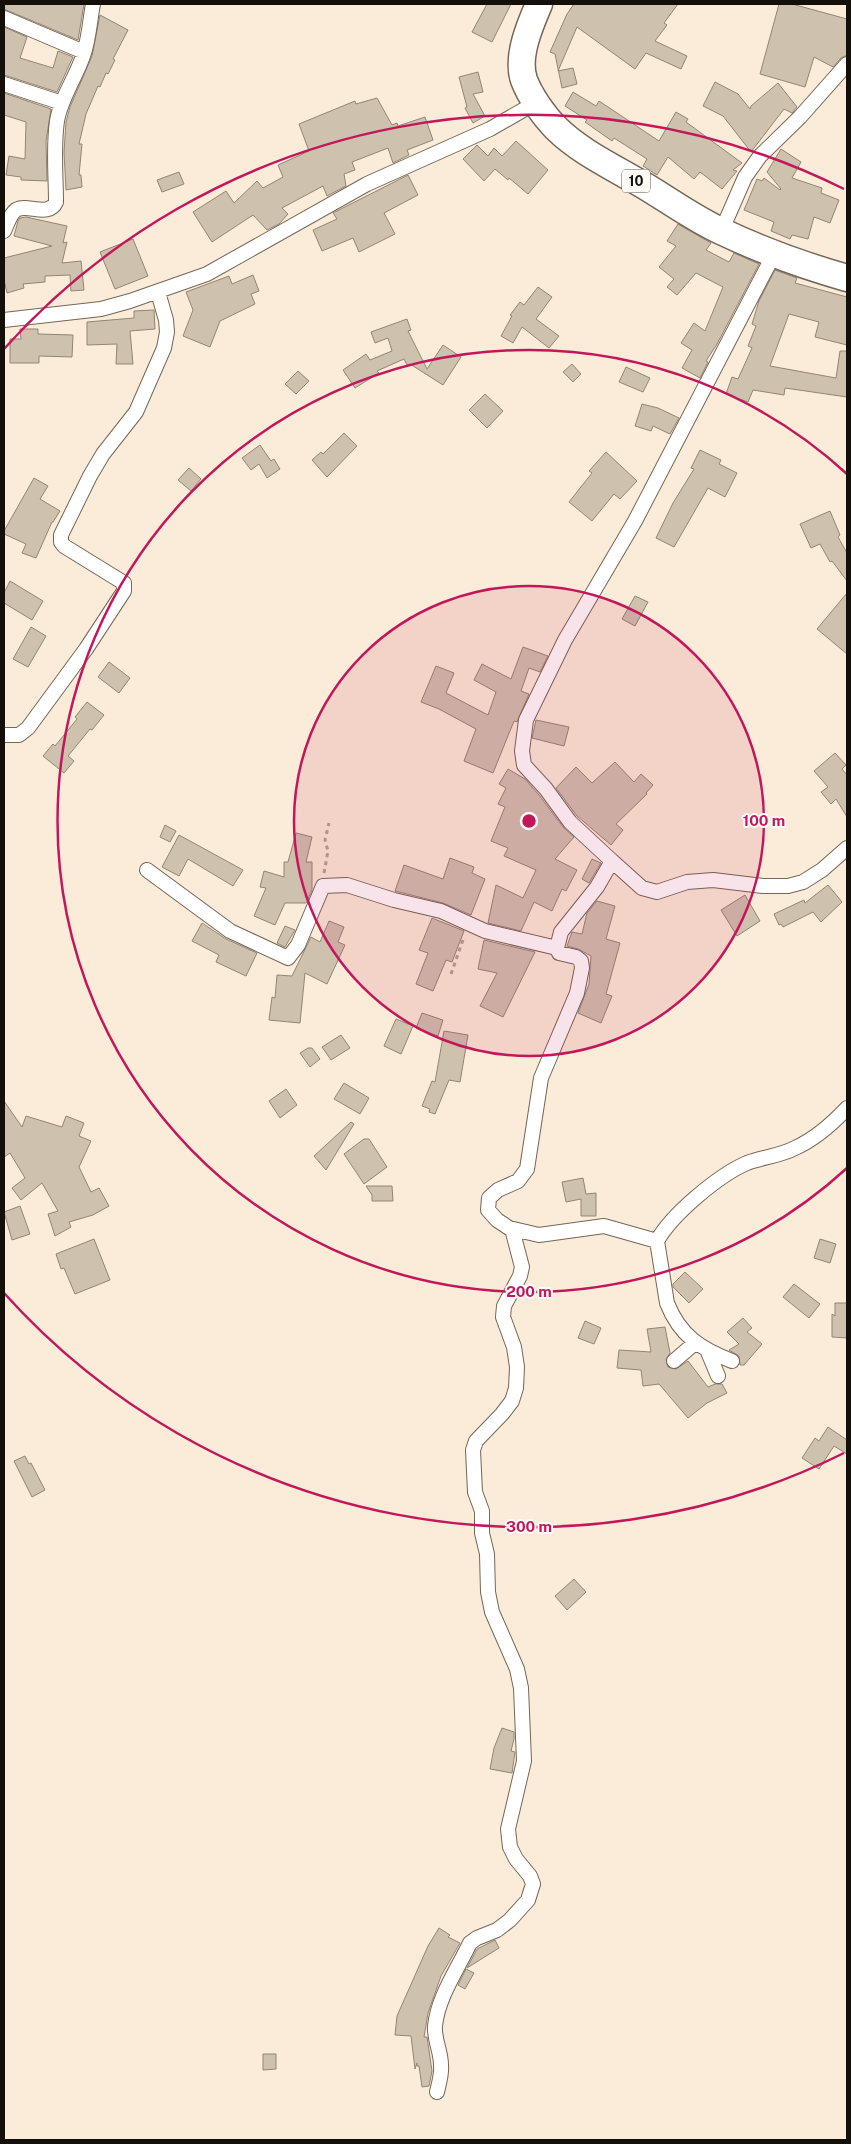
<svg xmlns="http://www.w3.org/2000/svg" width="851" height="2144" font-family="'Public Sans',sans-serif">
<rect width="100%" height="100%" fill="#faecd8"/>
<path fill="#cec1ad" stroke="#928573" d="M4 4H84L78 40 4 9Z
M487 4H511L492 42 472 32Z
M574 4H678L664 23 667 25 655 41 687 56 681 69 646 53 635 69 577 27 558 71 573 68 577 84 562 88 555 54 550 52 567 14Z
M779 4H792L847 19V55L841 58 833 67 814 57 805 87 760 74Z
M100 15 128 30 113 59 115 60 108 74 106 73 100 87 98 86 86 114 79 144H82L79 175H81L82 187 66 190 64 152 66 122 70 107 92 56Z
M4 27 27 37 20 58 53 68 58 51 73 57 57 92 4 75Z
M478 72 483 92 473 94 485 116 473 123 465 108 467 107 459 77Z
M715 82 738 94 750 109 751 106 778 83 797 107 792 113 784 109 751 152 723 116 703 106Z
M573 92 596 106 599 101 659 141 676 112 688 119 686 122 742 163 733 170 737 171 722 189 700 172 694 179 668 157 657 175 643 166 647 159 614 138 612 141 585 122 587 120 565 106Z
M4 93 51 109 46 141 47 181 21 180V177L6 175 9 156 25 159 26 122 4 115Z
M377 98 392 125 397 123 398 126 425 117 433 140 407 150 409 155 393 163 388 148 352 162 355 170 344 174 346 186 327 196 323 186 282 208 288 214 279 224 267 230 253 215 212 242 193 212 226 191 234 203 257 181 263 188 283 177 278 165 309 151 299 124 355 101 356 104Z
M516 141 548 170 528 194 509 178 508 180 495 169 484 181 463 159 477 145 488 156 494 148 502 156Z
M781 149 801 162 792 178 822 188 821 193 839 200 830 223 814 217 808 239 792 235 790 239 771 231 774 222 744 210 757 179 762 181 764 178 780 190 781 189 767 172Z
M179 172 184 184 162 192 157 180Z
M408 175 418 195 384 213 395 234 359 252 353 238 322 251 313 230 337 219 333 213Z
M26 217 67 226 63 243 67 242 62 263 81 261 84 290 71 291 70 275 45 276V282L23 284 24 288 7 293 4 280V258L52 246 14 236 18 221 20 218Z
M678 224 711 243 706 250 729 262 734 253 759 264 717 344 706 361 708 362 700 378 682 368 692 350 681 343 694 323 705 331 723 287 696 273 677 295 667 287 674 279 659 267 676 246 667 241Z
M133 239 148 276 115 289 100 252Z
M775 270 797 278 795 283 847 297V345L815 337 819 322 789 314 770 366 836 378 840 351H847V397L785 388 784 395 753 390 748 402 726 394 732 377 738 379 752 348 748 346 756 326 752 324 759 301Z
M253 275 259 291 251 294 255 304 220 321 210 347 183 336 193 310 186 292 229 276 232 284Z
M538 287 552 297 536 319 559 336 549 348 522 327 513 343 501 336 512 316 510 315 520 302 524 305Z
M154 310 155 329 130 331 133 364H116L117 344 87 345V322L134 318V311Z
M407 319 411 330 408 331 427 369 443 345 461 357 443 385 410 364 407 365 404 359 377 371 379 373 355 388 343 370 366 354 370 360 392 351 388 338 375 343 371 332Z
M20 329H38V334L73 335 72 357 39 356V363H10V339H21Z
M572 364 581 374 573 382 563 372Z
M626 367 650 378 643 392 619 382Z
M298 371 309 381 296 394 285 384Z
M485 394 503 411 487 428 469 410Z
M642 404 658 408 679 418 670 434 653 426 651 431 635 426Z
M344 433 357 446 327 477 312 460 321 452 323 454Z
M260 445 271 461 274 459 280 469 267 478 259 464 251 470 242 458Z
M700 450 721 460 719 464 737 473 725 497 708 488 674 547 656 538 673 503 694 469 691 468Z
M606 452 637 481 620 499 614 494 592 521 569 502 592 473 589 471Z
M189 468 201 479 191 491 178 480Z
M34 478 48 486 40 499 60 511 53 522H52L36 558 22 553 26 544 4 534V531Z
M830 511 840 535 838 537 847 553V581L832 561 830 562 820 544 811 548 800 524Z
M10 581 43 601 32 620 4 603V593Z
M847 593V654L817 629Z
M635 596 648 602 635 626 622 619Z
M31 627 46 636 28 667 13 659Z
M523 647 548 656 540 672 529 668 521 691 529 694 517 722 514 721 493 773 464 761 476 729 439 709 421 702 436 666 454 673 446 693 488 715 496 692 474 680 482 664 511 679Z
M109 662 130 678 119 693 98 677Z
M87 702 104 715 92 730 90 729 68 756 74 761 64 773 43 756 53 744 55 746 77 719 75 717Z
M536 720 569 727 564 746 532 738Z
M835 753 846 765 842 769 847 775V817L836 799 831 804 821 792 828 787 814 771Z
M615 762 634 782 641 774 653 785 646 793 647 794 616 824 623 830 611 845 577 816 556 788 576 767 592 783Z
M508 769 525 779 539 795 563 827 574 837 555 859 577 870 566 891 562 889 552 911 534 902 521 931 488 923 496 885 523 898 536 870 504 856 508 848 491 841 505 807 498 804 506 788 499 784Z
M165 825 176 831 170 842 160 837Z
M296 833 312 837 306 862H312V890L306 903H285L275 925 254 916 266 888 260 887 264 871 284 877V862H288Z
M179 835 243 870 233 886 188 859 179 876 162 867Z
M450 858 474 867 472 873 485 879 471 915 443 903 395 891 404 865 443 879Z
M592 859 601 863 589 883 582 879Z
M828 885 842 902 821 922 813 912 783 927 781 924 779 925 774 914 804 900 805 903Z
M745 895 760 921 737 936 721 910Z
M597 901 615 906 606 939 620 943 606 994 612 996 601 1023 578 1013 589 984 591 956 578 949 567 946 572 932 582 934 587 913Z
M432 918 464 931 452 962 446 960 433 991 416 984 428 953 419 950Z
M329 921 344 927 338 942 345 945 327 984 305 973 300 1023 269 1020 272 997 275 998 277 975 292 976 311 937 320 942Z
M202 923 226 939 257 953 246 976 216 962 219 955 192 941Z
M285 926 295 930 285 947 277 943Z
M484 940 535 952 503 1017 480 1006 497 973 478 969Z
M422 1013 443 1020 438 1036 416 1028Z
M396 1019 413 1026 401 1054 384 1046Z
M444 1031 468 1035 460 1082 449 1080 435 1114 429 1112 430 1109 422 1106 432 1081 435 1082Z
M341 1035 350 1048 331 1060 322 1047Z
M308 1048H312L320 1059 310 1067 300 1053Z
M344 1083 369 1098 360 1114 334 1099Z
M286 1089 297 1105 280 1118 269 1101Z
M4 1101 22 1127 26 1116 62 1127 66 1116 84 1123 79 1136 91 1141 79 1167 91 1192 99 1188 109 1206 93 1215 69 1222 71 1227 55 1236 48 1214 58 1211 42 1183 21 1200 12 1188 25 1178 10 1153 4 1157Z
M351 1122 354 1124 326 1170 314 1156Z
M364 1139H369L387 1167 364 1184 344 1154Z
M583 1178 586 1194 596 1193V1216H581V1199L566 1202 562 1182Z
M366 1186H392L393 1201H372V1195Z
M20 1206 30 1234 12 1240 4 1212Z
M94 1239 110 1280 75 1294 64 1268 61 1269 56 1254Z
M820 1239 836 1244 830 1263 814 1258Z
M685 1272 703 1289 689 1303 673 1287V1284Z
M794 1284 820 1304 809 1318 783 1297Z
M835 1303H847V1338L832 1337V1314L835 1316Z
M743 1318 752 1328 747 1332 762 1344 744 1365H740L739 1356 729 1350 739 1344 727 1332Z
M585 1321 601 1328 594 1344 578 1338Z
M665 1327 670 1353 666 1359 668 1367 676 1369 688 1361 708 1387 715 1384H722L727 1393 707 1403 688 1418 659 1384 643 1386 641 1370 617 1368 619 1350 651 1352 647 1329Z
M828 1427 847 1440V1454L834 1446 819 1469 802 1458 815 1438 819 1441Z
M25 1456 29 1464 31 1463 45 1490 32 1497 14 1461Z
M574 1579 586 1592 567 1610 555 1596Z
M502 1728 514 1732V1739L511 1751 515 1752 512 1773 490 1769 494 1748Z
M439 1928 450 1935 448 1937 460 1943 441 1976 428 2013 424 2037H427L432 2071 429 2086 422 2087 419 2066H417V2063L415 2069 411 2036 395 2035 397 2016 428 1946Z
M495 1940 499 1948 467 1968 477 1949Z
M466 1969 474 1973 465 1989 458 1985Z
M263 2054H276V2069L263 2070Z"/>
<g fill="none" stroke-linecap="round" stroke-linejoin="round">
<g stroke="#736756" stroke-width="16">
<path id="street" d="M4 18 84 52
M4 84 62 103
M4 231C7 225 10 214 16 210 27 203 49 218 56 202 56 176 53 148 57 121 61 97 77 76 84 53 89 38 90 20 93 4
M721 232 745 177 760 156 800 117 847 64
M774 254 635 521 565 640 526 720 522 751 524 765 546 789 570 822 612 861 597 887 561 932 557 948 559 953 576 957 581 961 582 968 577 993 541 1078 527 1169 518 1181 498 1190 489 1198 488 1210 497 1220 509 1228 539 1235 604 1226 657 1241C672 1214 719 1175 747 1163 763 1157 780 1156 795 1148 815 1139 832 1124 847 1108
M4 320 101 309 130 301 207 274 367 184 490 129 537 102
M4 735H19L28 728 86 649 124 591V583L64 546 61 542V535L90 476 103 454 136 412 164 348 167 332 166 320 158 292
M612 861 642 888 657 892 687 882 713 880 763 886H788L803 882 822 870 847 848
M147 870 230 931 288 958 298 945 323 886 347 885 394 900 441 911 485 931 557 948
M657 1241 667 1303C680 1336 701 1349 732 1361
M708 1352 718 1376
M674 1361 695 1343
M437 2092C439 2083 442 2074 441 2065 441 2051 434 2040 435 2026 438 1997 457 1970 470 1943L477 1938 497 1930 510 1920 528 1900 533 1884 530 1876 516 1859 510 1847 508 1829 524 1761 521 1688 517 1669 492 1612 488 1592 487 1554 482 1533V1511L475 1492 473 1450 476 1441 502 1414 512 1401 516 1388 517 1367 514 1347 503 1317 504 1306 520 1276 522 1267 512 1229"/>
</g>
<g stroke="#736756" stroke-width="29">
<path id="highway" d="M539 4C530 25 516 57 524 80 530 96 544 116 556 128 580 152 615 168 645 186 670 201 696 220 723 232 763 251 805 266 847 278"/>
</g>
<path stroke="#afa494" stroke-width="3" stroke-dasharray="4 4" stroke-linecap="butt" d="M324 873 328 851 325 840 329 823
M451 974 464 937"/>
<use href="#street" stroke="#fff" stroke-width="14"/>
<use href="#highway" stroke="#fff" stroke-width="26"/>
</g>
<circle cx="529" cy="821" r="235" fill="#c2185b" fill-opacity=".12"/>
<g fill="none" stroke="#c2185b" stroke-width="2.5">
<circle cx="529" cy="821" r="235"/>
<path d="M847 1168A471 471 0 1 1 847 474"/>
<path d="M844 1453A706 706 0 0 1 4 1293M4 349A706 706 0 0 1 844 189"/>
</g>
<g text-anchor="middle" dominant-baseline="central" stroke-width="4" stroke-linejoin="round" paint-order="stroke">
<rect fill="#fefbf7" stroke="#5a5650" stroke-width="1" x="622" y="169.5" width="28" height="23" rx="4"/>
<g font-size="14" font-weight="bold" fill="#140f08">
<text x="636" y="181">10</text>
</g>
</g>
<circle cx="529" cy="821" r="8" fill="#c2185b" stroke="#fefbf7" stroke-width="2.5"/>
<g font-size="15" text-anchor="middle" font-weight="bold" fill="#c2185b" stroke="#fefbf7" stroke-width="4" stroke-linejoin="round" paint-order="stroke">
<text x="764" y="826">100 m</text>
<text x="529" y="1297">200 m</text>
<text x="529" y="1532">300 m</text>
</g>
<rect width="851" height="2144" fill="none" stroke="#140f08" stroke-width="10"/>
</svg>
